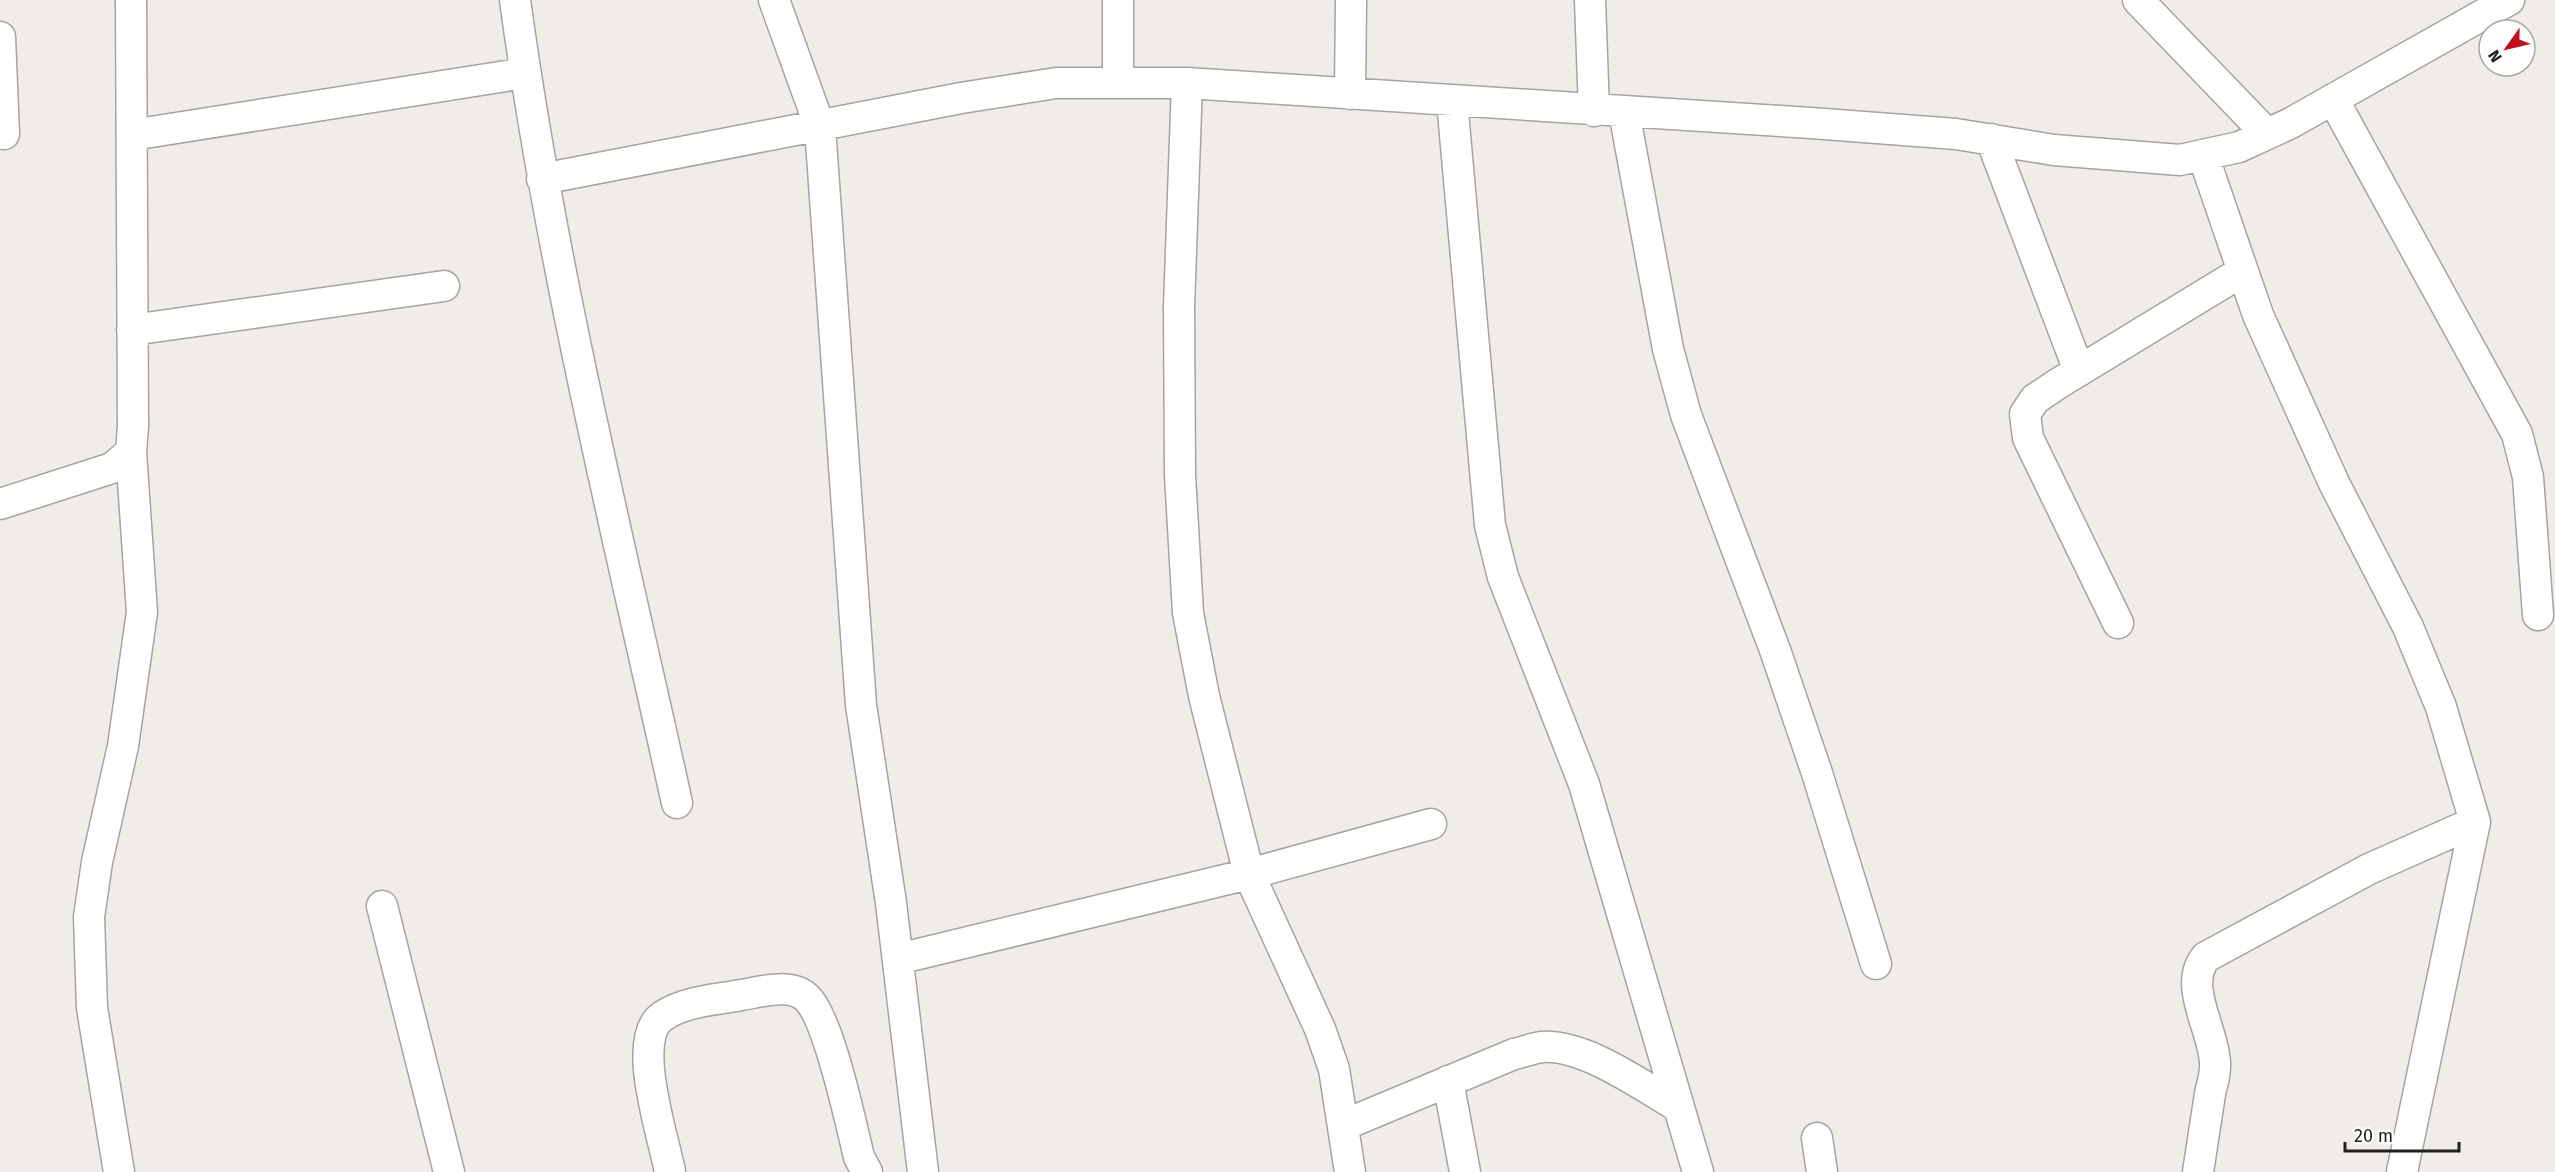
<svg xmlns="http://www.w3.org/2000/svg" width="2555" height="1172" font-family="'Fira Sans',sans-serif">
<rect width="100%" height="100%" fill="#f0ede8"/>
<g fill="none" stroke-linecap="round" stroke-linejoin="round">
<g stroke="#a4a4a4" stroke-width="33">
<path id="street" d="M515 0C552 271 618 536 677 803
M774 0 820 127 861 705 891 903 923 1172
M1590 0 1594 111
M2138 0 2267 134
M0 37 4 134
M1118 83V0
M1187 83 1179 307 1180 475 1188 613 1204 696 1249 874 1320 1029 1334 1069 1350 1172
M1350 94 1351 0
M2333 99 2517 434 2528 477 2538 615
M1452 101 1490 525 1503 577 1584 784 1698 1172
M1624 112 1668 349 1686 415 1775 650 1817 773 1876 964
M132 135 525 73
M1991 139 2079 371
M2203 155 2258 315 2334 483 2408 627 2441 707 2475 822 2402 1172
M542 179 961 98 1056 83H1187L1811 123 1956 134 2054 150 2180 160 2239 147 2291 123 2509 0
M132 330 444 286
M0 504 112 468 131 452 133 426 131 0
M2118 623 2028 438 2025 414 2035 399 2059 383 2243 271
M382 906 449 1172
M898 959 1249 874 1431 824
M1448 1081 1465 1172
M1344 1125 1514 1054C1523 1052 1533 1048 1542 1047 1585 1044 1642 1086 1679 1107
M1817 1138 1822 1172
M119 1172 92 1008 89 917 97 862 123 746 142 612 131 452
M670 1172C664 1138 629 1037 663 1016 685 1001 716 1000 741 995 761 992 791 982 807 998 829 1019 851 1124 859 1157L867 1172
M2198 1172C2202 1146 2206 1120 2210 1094 2212 1084 2216 1073 2215 1063 2214 1030 2182 985 2206 957L2369 869 2475 822"/>
</g>
<use href="#street" stroke="#fff" stroke-width="30"/>
</g>
<g transform="translate(2507 48) rotate(236)"><circle r="28" fill="#ffffff" stroke="#a6a6a6" stroke-width="1.5"/>
<path d="M0-4.5L10 22L0 15L-10 22Z" fill="#c40d1a"/>
<text y="-9" font-size="16" font-weight="bold" text-anchor="middle" fill="#202020">N</text>
</g>
<path d="M2345 1142v9h114v-9" fill="none" stroke="#202020" stroke-width="3"/>
<text x="2354" y="1142" font-size="18" fill="#202020" stroke="#ffffff" stroke-width="4.5" paint-order="stroke">20 m</text>
</svg>
